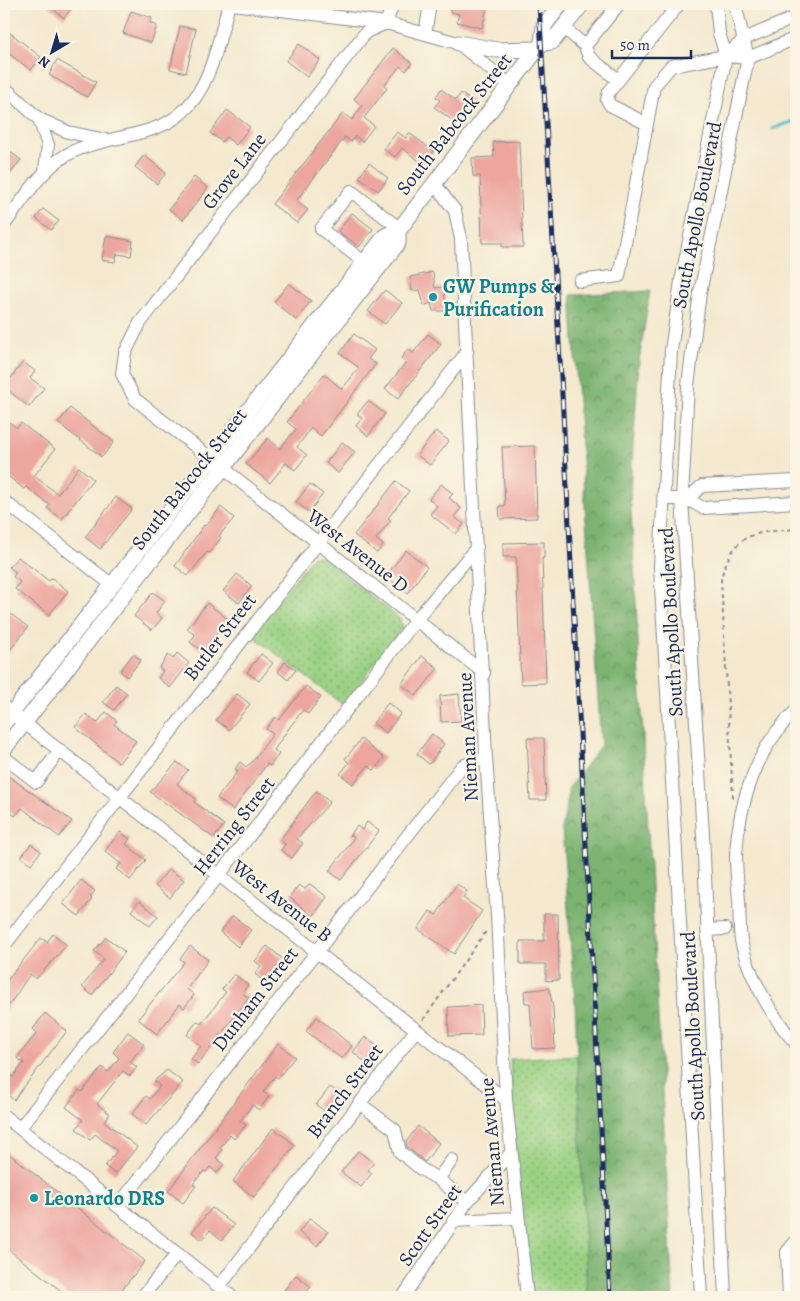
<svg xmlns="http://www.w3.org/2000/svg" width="800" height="1301" font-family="Alegreya,serif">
<defs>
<pattern id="grass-dots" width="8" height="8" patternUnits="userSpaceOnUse" patternTransform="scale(1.25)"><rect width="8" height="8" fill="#9ad183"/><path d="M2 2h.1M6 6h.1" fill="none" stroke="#7daa6e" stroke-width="1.8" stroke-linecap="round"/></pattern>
<pattern id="forest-crowns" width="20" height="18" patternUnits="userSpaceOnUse" patternTransform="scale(1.25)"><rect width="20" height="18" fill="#7bb371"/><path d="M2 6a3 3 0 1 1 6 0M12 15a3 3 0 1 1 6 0" fill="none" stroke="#649260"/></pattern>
</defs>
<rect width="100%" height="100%" fill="#fcf5e5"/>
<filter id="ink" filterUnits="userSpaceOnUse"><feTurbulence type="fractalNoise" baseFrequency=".02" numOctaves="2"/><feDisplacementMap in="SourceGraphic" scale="10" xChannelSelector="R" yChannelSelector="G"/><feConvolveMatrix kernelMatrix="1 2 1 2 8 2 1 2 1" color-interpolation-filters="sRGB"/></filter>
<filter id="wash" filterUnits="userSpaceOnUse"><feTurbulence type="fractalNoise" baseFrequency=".0096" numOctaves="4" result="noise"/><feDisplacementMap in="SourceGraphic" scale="20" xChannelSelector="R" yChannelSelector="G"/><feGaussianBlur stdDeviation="1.12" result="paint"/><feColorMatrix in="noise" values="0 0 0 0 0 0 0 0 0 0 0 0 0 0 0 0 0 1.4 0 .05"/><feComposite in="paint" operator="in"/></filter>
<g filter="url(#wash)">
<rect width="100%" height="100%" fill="#f4e9ce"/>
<path fill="url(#grass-dots)" stroke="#5a8070" d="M313 556 322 557 400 619 402 628 343 705 252 635Z
M577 1055 587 1297H533L516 1155 518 1152 516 1150 510 1059Z"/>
<path fill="url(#forest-crowns)" stroke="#4b7168" d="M650 291 639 361 630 491 673 1297H587L575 1004 562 828 568 798V789L601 745 571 295Z"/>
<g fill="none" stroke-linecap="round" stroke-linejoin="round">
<path stroke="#51bdcc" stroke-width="3" d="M772 129 796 120"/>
</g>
<g id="blocks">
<path fill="#eca69e" d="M47 4H75L64 18Z
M451 4H488L482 28 457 22 459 14 450 12Z
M131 11 152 18 150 23 157 26 151 43 123 33Z
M180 26 196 29 186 73 170 69Z
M4 28 41 57 31 70 4 50Z
M299 44 320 60 307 77 286 61Z
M393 48 412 63 406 71 400 66 384 86 387 88 364 118 374 126 362 142 355 136 351 142 345 137 296 201 308 210 297 223 272 204 343 113 352 120 362 106 354 99Z
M57 60 96 82 87 97 49 75Z
M441 89 456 100 461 93 472 102 456 123 434 107 440 100 436 97Z
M227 110 250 127 236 145 226 137 222 142 210 133Z
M397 132 406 138 409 133 434 151 424 165 402 148 395 157 384 149Z
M519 141 523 247H502V243H482L480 176H473L472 158 494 157 493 142Z
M4 147 21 160 4 182Z
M144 155 166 173 157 184 135 167Z
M369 163 388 178 378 191 359 177Z
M194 177 208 188 183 220 169 209Z
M43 209 59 221 51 230 36 218Z
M352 213 373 229 359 247 338 231Z
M106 236 133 241 131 256 117 254 115 262 102 260Z
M433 272 435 288 444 287 446 311H433L431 303 424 306 420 290 412 291 410 277Z
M289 283 311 301 296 320 274 302Z
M385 290 402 303 385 324 368 311Z
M354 334 375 350 368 359 376 364 321 436 311 428 297 447 307 455 295 470 286 463 270 483 246 464 268 438 280 449 296 429 287 422 324 374 342 389 359 368 340 353Z
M428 334 441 344 398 399 385 389 406 362 401 358 408 349 413 353Z
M23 362 35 371 30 378 44 388 29 407 4 387Z
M368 401 385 414 368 436 356 426 362 418 357 414Z
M70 408 114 442 102 457 58 423Z
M4 418 17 428 21 423 55 449 34 476 58 494 79 467 93 479 62 519 47 508 50 505 26 487 24 489 4 473Z
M436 431 449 441 430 465 417 455Z
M342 442 355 452 338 473 326 463Z
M535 446 537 518 500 519 499 506H505L502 447Z
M396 481 409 491 388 518 391 520 376 539 383 545 377 553 354 535Z
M310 484 323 494 309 512 296 502Z
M441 484 453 494 449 498 461 508 454 517 464 524 456 534 430 514 437 506 429 499Z
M116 497 132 509 100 549 85 537Z
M221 507 234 518 219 536 221 538 209 553 207 552 188 576 175 566 204 525 205 526Z
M544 542V558H542L546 683 521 684 516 557H503V543Z
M406 550 427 567 408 593 386 576Z
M18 557 49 581 52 578 68 591 49 615 15 589 20 582 13 577 16 572 9 567Z
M237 574 252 586 239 603 223 591Z
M153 592 165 601 156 613 162 618 152 630 134 616Z
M207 603 228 619 203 652 190 642 195 635 187 629Z
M4 609 28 627 4 658Z
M177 653 189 663 170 688 158 678 163 671 159 668 168 655 173 659Z
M133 654 141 660 127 677 120 671Z
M261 654 273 663 259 681 247 672Z
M422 656 438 668 416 696 401 684Z
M285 662 296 670 288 680 278 672Z
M116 685 127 693 114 710 103 702Z
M306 686 321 697 308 714 303 710 289 728 274 750 279 754 270 766 267 764 233 810 217 798 238 771 235 769 240 762 246 767 252 762 273 734 266 729 275 717 279 720Z
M237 694 250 704 229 730 216 720Z
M459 694 461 721 441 722 440 696Z
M388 703 401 713 386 733 373 723Z
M106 712 117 721 114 724 136 741 119 763 75 727 86 714 97 723Z
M432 734 444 744 429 764 417 754Z
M527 738H544L546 800H530Z
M361 739 384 758 374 770 368 766 353 784 340 774 349 763 345 759Z
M177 762 188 770 177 784 196 799 194 802 224 825 214 838 150 792Z
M4 773 72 821 59 837 22 808 15 816 10 812 4 820Z
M316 791 330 802 297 839 303 843 292 858 281 850 285 844 280 840Z
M367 822 379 831 341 880 329 871 350 844 354 837 350 835 357 826 362 830Z
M120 832 130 839 126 844 146 860 130 880 116 869 121 864 105 851Z
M31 844 41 851 31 864 21 857Z
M169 869 184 880 170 898 155 886Z
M81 880 95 891 90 897 92 899 79 916 63 904Z
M310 884 327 897 313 916 289 897 299 885 305 889Z
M457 884 467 891 463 898 482 911 454 954 418 929 430 911 436 915Z
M139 901 158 916 150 926 131 911Z
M544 914H558L559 980 546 981V964H520V941H544Z
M233 916 251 930 238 947 220 932Z
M53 934 67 945 36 979 30 974 4 1013V984L41 938 47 942Z
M106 937 125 952 92 995 82 987 104 959 94 951Z
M190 946 208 960 187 989 194 995 184 1008 180 1004 157 1034 138 1019 184 962 180 959Z
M267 946 283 959 265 982 255 974 261 966 255 961Z
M234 974 248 985 242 993 249 998 198 1064 191 1059 201 1046 187 1035 197 1021 201 1024 226 992 222 989Z
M549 988 553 1007 555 1048 533 1049 530 1003H525L524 991Z
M481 1005 482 1035 449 1036 448 1007Z
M45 1013 67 1031 14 1100 4 1092V1080L9 1073 13 1077 24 1063 17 1058 37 1033 33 1029Z
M317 1017 352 1046 342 1059 306 1031Z
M128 1032 144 1044 130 1062 137 1067 130 1076 123 1071 97 1104 110 1114 104 1121 137 1147 115 1174 105 1166 117 1151 95 1134 90 1140 76 1129 83 1120 66 1107 79 1090 82 1092 102 1067 108 1072 119 1058 113 1052Z
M365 1037 378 1047 366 1063 353 1052Z
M278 1044 295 1057 278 1078 275 1076 263 1092 269 1096 259 1110 252 1105 240 1121 246 1125 234 1139 230 1135 220 1148 222 1150 216 1158 224 1164 217 1173 210 1167 206 1172 204 1171 193 1184 196 1186 183 1203 168 1191Z
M167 1070 183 1082 146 1125 132 1114 146 1096 150 1099 160 1086 154 1081Z
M330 1087 340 1094 326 1112 316 1105Z
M418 1126 439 1143 425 1162 407 1147 406 1142Z
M273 1128 295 1145 254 1197 233 1181Z
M4 1150 145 1261 116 1297H69L4 1246Z
M358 1151 374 1163 368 1170 372 1173 361 1187 341 1172Z
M212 1208 234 1225 222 1240 210 1230 202 1240 192 1232Z
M310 1218 328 1232 317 1246 299 1232Z
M296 1275 311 1287 302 1297H287L282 1293Z"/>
</g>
</g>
<g filter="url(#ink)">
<use href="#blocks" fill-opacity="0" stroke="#888c96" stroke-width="1"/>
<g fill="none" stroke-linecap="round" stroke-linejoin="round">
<g stroke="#888c96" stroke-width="14">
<path id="minor" d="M233 4 386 23 458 43 509 84
M393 4 386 23 366 32 140 323 125 353 122 374 135 399 484 673
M564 28 585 46 589 57 617 79
M425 34 430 4
M585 46 619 4
M726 56 744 39 796 17
M4 87 39 119 68 132 106 140
M39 119 48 145 45 170
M647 124 610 105 607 100 609 92 679 4
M434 183 455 211 461 239 486 757 497 915 506 1100 527 1297
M4 225C24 199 43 165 74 151 100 139 131 138 158 127 208 108 216 49 229 4
M364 262 321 229 351 191 399 228
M580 281 619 276 654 86 671 66 726 56 748 58 796 38
M663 499H687L703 508 796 502
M687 499 702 486 796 481
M4 501 111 584
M4 707 506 1100
M796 711C757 745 738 805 736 856 736 871 738 886 739 901 740 914 739 927 741 940 747 972 773 1020 796 1043
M4 757 36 782 60 750
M707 930 725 929
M4 946 467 352
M359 1103 395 1130 400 1152 421 1169 438 1179
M4 1116 232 1297
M20 1128 219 875 416 620 477 547
M452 1160 438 1179 467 1202
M118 1206 462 766 486 757
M453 1221 518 1218
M219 1287 416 1030
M142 1297 177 1254
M403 1297 467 1202 510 1154
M701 1297 660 567 671 351 681 281 726 56 719 33 716 4
M725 1297 703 835 682 499 688 385 700 293 748 58 735 4
M789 1297 787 1252 796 1241"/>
</g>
<g stroke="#888c96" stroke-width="17">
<path id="major" d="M458 43 497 50 537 49
M542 43 552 42 582 4
M4 723 385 236 398 231 542 43 544 26 561 4
M4 749 398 243V231"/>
</g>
<path stroke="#888c96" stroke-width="2" stroke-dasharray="4 4" stroke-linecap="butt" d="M733 798 721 578C735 531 753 533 796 529
M423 1020 487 930"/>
<use href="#minor" stroke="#fff" stroke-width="12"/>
<use href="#major" stroke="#fff" stroke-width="15"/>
<g stroke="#1b2f5e" stroke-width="5">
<path id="rail" d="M539 4 562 394 610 1297"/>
</g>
<use href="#rail" stroke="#fcf5e5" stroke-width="3" stroke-dasharray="9" stroke-linecap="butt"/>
</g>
</g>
<g fill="#0f9aa8" stroke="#fcf5e5" stroke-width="2">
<circle cx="433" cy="297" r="5"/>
<circle cx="34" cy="1198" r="5"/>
</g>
<g text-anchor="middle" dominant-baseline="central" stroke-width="4.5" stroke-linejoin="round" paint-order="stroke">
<g font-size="20" fill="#1b2f5e" stroke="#fcf5e5">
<text transform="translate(454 124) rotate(-52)">South Babcock Street</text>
<text transform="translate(234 171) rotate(-52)">Grove Lane</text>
<text transform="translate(697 215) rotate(-79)">South Apollo Boulevard</text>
<text transform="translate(189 479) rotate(-52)">South Babcock Street</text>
<text transform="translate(358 551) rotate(38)">West Avenue D</text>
<text transform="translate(671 622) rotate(-93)">South Apollo Boulevard</text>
<text transform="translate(220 637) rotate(-52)">Butler Street</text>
<text transform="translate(468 737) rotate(-93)">Nieman Avenue</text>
<text transform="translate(234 826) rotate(-52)">Herring Street</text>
<text transform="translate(282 901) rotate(38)">West Avenue B</text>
<text transform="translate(255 999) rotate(-52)">Dunham Street</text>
<text transform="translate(693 1026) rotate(-93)">South Apollo Boulevard</text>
<text transform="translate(345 1091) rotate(-53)">Branch Street</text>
<text transform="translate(492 1142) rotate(-95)">Nieman Avenue</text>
<text transform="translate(430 1225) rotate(-55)">Scott Street</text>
</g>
<g font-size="20" font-weight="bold" fill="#0d838f" stroke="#fcf5e5" text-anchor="start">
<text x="443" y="286">GW Pumps &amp;<tspan x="443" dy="23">Purification</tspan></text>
<text x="44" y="1198">Leonardo DRS</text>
</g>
</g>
<rect width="800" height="1301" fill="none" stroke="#fcf5e5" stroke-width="20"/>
<g transform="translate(52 52) rotate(218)" stroke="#fcf5e5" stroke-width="4" paint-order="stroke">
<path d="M0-4L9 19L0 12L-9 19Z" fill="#1b2f5e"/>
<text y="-8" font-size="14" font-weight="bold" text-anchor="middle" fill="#1b2f5e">N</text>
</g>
<path d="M612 50v8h79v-8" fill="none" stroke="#1b2f5e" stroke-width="2.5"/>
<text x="620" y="50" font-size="15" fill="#1b2f5e" stroke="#fcf5e5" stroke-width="4" paint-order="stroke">50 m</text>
</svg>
